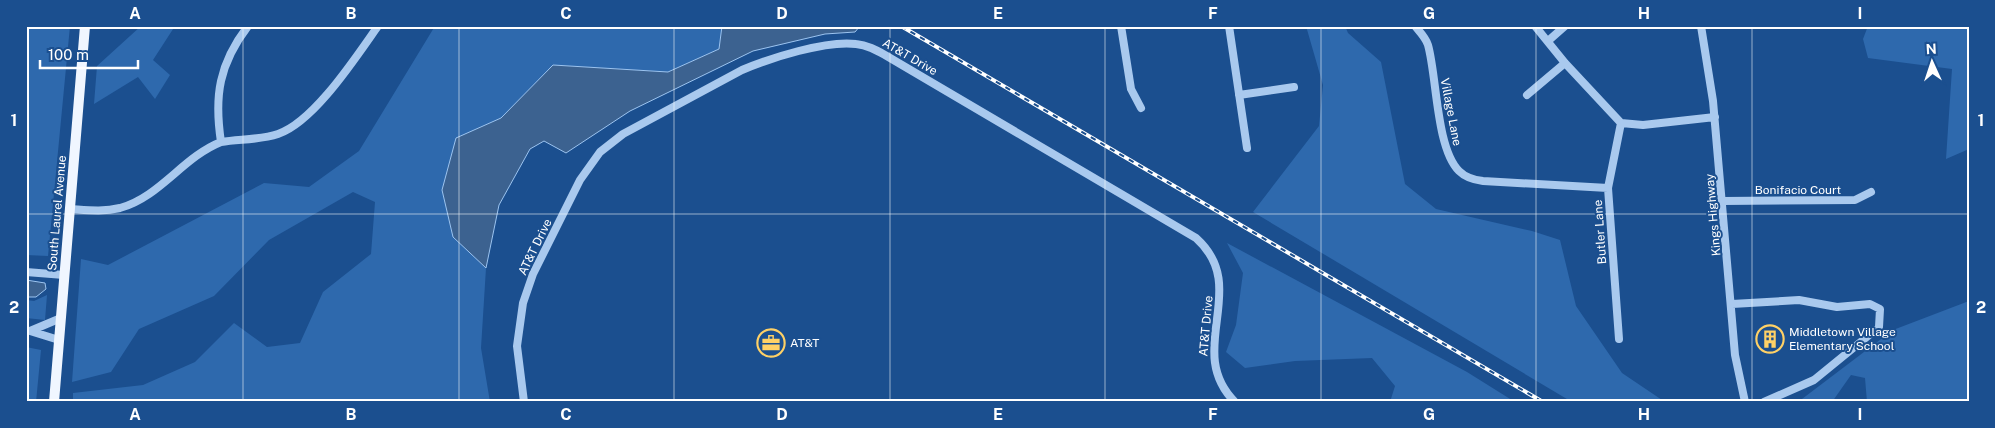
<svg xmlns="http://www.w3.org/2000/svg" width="1995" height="428" font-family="'Public Sans',sans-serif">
<rect width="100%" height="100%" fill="#1b4f8f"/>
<path fill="#2e69ad" d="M26 26H70L48 256 26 255Z
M141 26H175L153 60 170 75 155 99 138 77 94 104 97 66Z
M435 26H722L719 49 668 72 553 65 501 118 456 139 453 237 486 268 481 348 490 402H73V393L143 385 195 362 234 323 267 347 300 343 323 292 371 254 375 202 353 192 269 240 214 296 139 329 111 372 72 382 81 259 108 265 264 183 309 187 359 151Z
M1306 26H1345L1348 33 1381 62 1405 184 1436 209 1532 231 1560 240 1576 306 1622 373 1665 402H1572L1253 212 1319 126 1323 85Z
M1868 26H1969V149L1946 159 1952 69 1868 58 1863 39Z
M1227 243 1467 372 1515 402H1390L1395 386 1372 358 1295 361 1245 368 1226 352 1236 325 1243 273Z
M47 295 45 320 26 318V300L34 301Z
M1969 301V402H1867L1865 378 1851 375 1832 402H1798L1893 330Z
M26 347 41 350 36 402H26Z"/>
<path fill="#3c6290" stroke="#9cc4f0" d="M722 26H860L855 32 825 34 753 51 630 111 566 153 544 141 530 149 499 205 486 268 453 237 442 190 456 138 501 118 553 65 668 72 719 49Z
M26 280 45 283 46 289 36 297H26Z"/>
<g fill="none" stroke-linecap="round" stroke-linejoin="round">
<path stroke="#a9c9ee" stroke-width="8" d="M248 26C219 64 214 96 221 142 240 139 260 140 278 134 314 122 356 57 378 26
M1121 26 1131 89 1141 108
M1229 26 1247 148
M1415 26C1420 32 1426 38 1428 45 1437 77 1436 148 1459 171 1465 177 1474 180 1483 181L1608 188
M1535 26 1565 63 1621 123 1643 125 1715 117
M1701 26 1713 101 1735 355 1745 402
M1548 41 1565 26
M1239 95 1294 87
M1527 95 1565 63
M1723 201 1855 200 1871 192
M70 209C87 210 103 212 120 208 160 197 183 157 221 142
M26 272 64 275
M1732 304 1799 300 1837 307 1870 304 1880 309 1879 327 1814 380 1764 402
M1619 339 1608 188 1621 123
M59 340 30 331 61 318
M524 402 517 346 523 303 533 274 580 180 600 152 623 134 742 70C770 58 827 40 856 44 867 45 876 50 885 55L1196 238C1252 288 1183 350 1235 402"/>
<path stroke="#f0f6ff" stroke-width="10" d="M54 402 85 26"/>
<g stroke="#fff" stroke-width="4">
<path id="rail" d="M901 26 1543 402"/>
</g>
<use href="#rail" stroke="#1b4f8f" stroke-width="2" stroke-dasharray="5.5" stroke-linecap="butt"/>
</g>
<path fill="none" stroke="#fff" stroke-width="1" stroke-opacity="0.55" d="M243 26V402M459 26V402M674 26V402M890 26V402M1105 26V402M1321 26V402M1536 26V402M1752 26V402M26 214H1969"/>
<defs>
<g id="building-ring" transform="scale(1.4375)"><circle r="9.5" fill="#1b4f8f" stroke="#ffd166" stroke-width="1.5"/><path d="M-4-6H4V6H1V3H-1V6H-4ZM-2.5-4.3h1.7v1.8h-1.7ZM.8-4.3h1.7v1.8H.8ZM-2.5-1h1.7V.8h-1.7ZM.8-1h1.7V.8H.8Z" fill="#ffd166"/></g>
<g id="office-ring" transform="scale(1.4375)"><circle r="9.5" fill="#1b4f8f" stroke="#ffd166" stroke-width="1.5"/><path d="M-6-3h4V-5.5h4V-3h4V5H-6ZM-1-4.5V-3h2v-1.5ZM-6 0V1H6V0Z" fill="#ffd166"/></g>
</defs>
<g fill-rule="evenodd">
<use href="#building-ring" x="1770" y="339"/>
<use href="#office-ring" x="771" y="343"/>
</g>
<g text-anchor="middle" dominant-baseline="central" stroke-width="4" stroke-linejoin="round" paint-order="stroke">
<g font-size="12" fill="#fff" stroke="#1b4f8f">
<text transform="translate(910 57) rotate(30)">AT&amp;T Drive</text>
<text transform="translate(1451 112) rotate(79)">Village Lane</text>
<text x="1798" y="190">Bonifacio Court</text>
<text transform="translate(57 213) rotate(-85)">South Laurel Avenue</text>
<text transform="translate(1713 215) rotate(-95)">Kings Highway</text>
<text transform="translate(1600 232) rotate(-94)">Butler Lane</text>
<text transform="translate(535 247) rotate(-64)">AT&amp;T Drive</text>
<text transform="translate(1206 326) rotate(-85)">AT&amp;T Drive</text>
</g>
<g font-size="12" fill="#fff" stroke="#1b4f8f" text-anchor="start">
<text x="1789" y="332">Middletown Village<tspan x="1789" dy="14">Elementary School</tspan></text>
<text x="790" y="343">AT&amp;T</text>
</g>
</g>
<rect width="1995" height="428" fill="none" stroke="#1b4f8f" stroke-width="55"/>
<g transform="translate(1932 62) rotate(357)" stroke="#1b4f8f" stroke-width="4" paint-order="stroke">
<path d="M0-4L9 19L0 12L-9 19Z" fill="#ffffff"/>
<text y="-8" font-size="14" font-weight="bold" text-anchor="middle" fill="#ffffff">N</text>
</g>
<path d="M40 60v8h98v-8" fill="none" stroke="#ffffff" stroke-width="2.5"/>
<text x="48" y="60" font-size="15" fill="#ffffff" stroke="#1b4f8f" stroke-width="4" paint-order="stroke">100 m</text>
<rect x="28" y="28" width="1940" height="372" fill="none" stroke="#fff" stroke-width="2"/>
<g font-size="16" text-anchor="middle" font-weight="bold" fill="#fff">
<text x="135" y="19">A</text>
<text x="351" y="19">B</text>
<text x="566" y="19">C</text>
<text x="782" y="19">D</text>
<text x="998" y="19">E</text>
<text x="1213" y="19">F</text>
<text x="1429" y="19">G</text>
<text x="1644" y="19">H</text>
<text x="1860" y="19">I</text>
<text x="14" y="126">1</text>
<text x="1981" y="126">1</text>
<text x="14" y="313">2</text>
<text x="1981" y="313">2</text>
<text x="135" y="420">A</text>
<text x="351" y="420">B</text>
<text x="566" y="420">C</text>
<text x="782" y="420">D</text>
<text x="998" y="420">E</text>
<text x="1213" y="420">F</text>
<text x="1429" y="420">G</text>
<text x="1644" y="420">H</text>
<text x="1860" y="420">I</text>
</g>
</svg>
